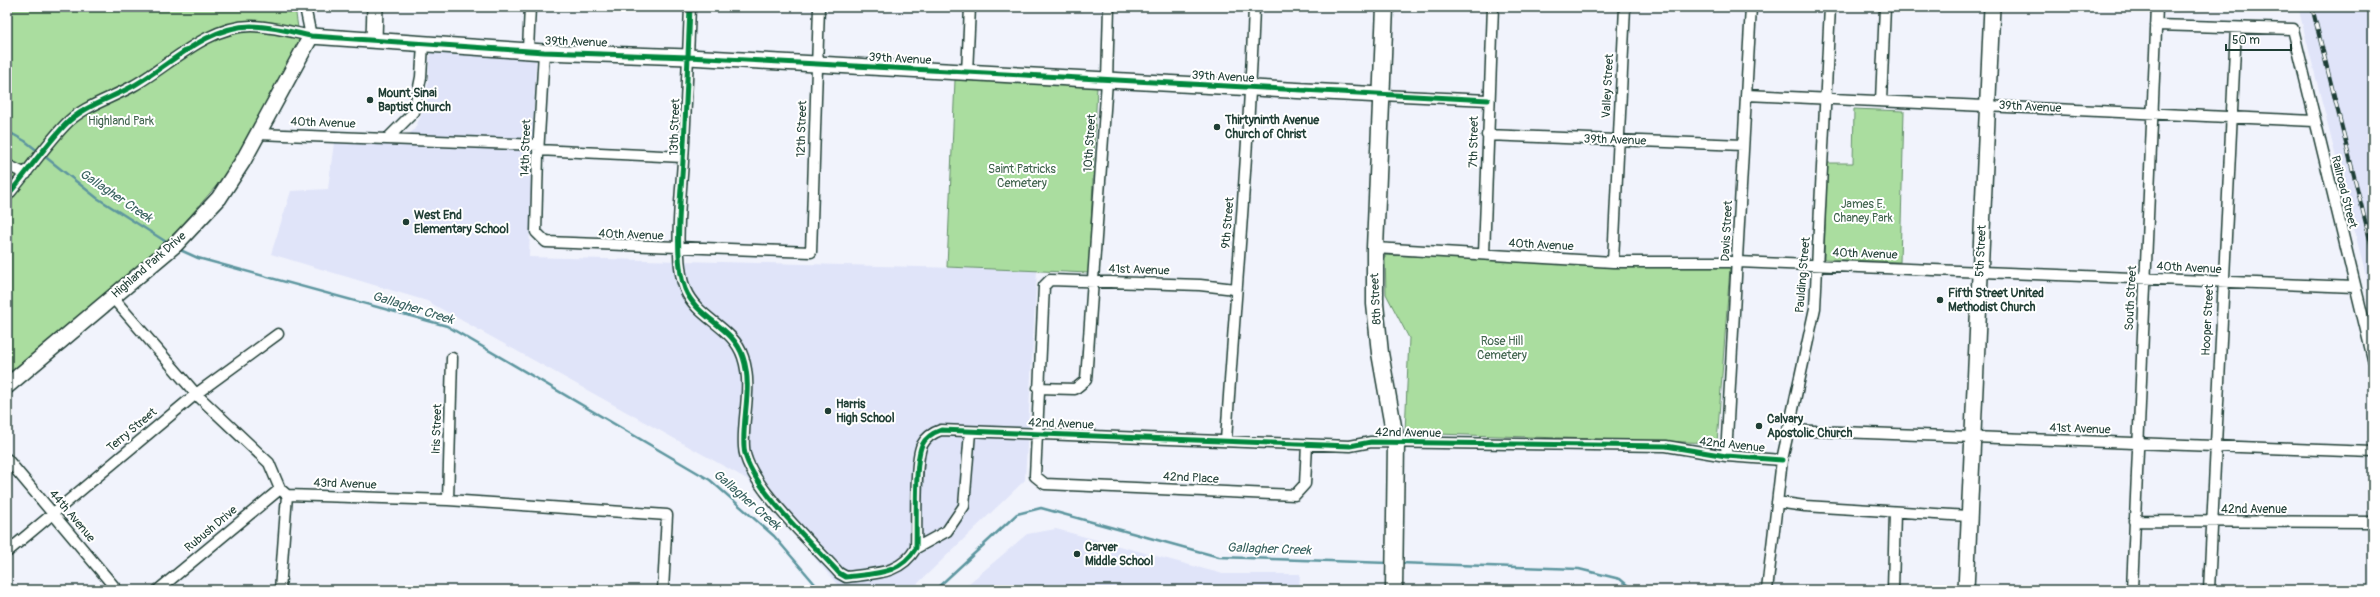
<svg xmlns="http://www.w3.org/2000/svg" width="2380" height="597" font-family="Pangolin,sans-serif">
<rect width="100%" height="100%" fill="#f1f3fc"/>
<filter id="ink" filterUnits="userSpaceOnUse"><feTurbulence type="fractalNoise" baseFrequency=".025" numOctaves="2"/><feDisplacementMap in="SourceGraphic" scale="8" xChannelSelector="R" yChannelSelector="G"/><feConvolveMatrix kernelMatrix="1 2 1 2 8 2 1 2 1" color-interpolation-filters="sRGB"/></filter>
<g filter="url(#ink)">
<path fill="#e0e4f9" d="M2298 7H2373V304Z
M430 53 536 56 529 257 1037 270 1025 480 911 590H842L747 479 427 301 271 254 291 191 328 189 334 142 396 144 414 130 426 106Z
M1056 529 1223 574H1300L1299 590H961L1027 534Z"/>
<path fill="#aadd9f" stroke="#648d6a" d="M7 7H295L300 42 229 171 178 230 7 378Z
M955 80 1097 86 1089 273 947 267Z
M1854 109 1904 111 1900 262 1824 259 1827 163H1853Z
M1385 255 1730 267 1717 443 1405 433 1409 338 1386 294Z"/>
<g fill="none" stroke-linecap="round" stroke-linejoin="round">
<path stroke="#5d969f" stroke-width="2.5" d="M7 131 25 141 39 152
M43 155 97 198 168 243
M178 249 198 258 447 326 710 480 774 536 820 590
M1399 563 1579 569 1620 579 1633 590
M935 590 1017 514 1041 508 1219 557 1388 563"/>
<g stroke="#1f3d34" stroke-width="13">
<path id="street" d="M690 7C688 58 686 110 683 161 681 195 673 259 685 289 697 319 733 326 743 357 753 387 742 417 744 447 745 482 815 546 839 573L846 577C875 573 900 575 916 548 917 526 914 462 922 445 926 437 932 433 941 430L1350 446 1371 442 1666 446 1726 456 1782 460
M2156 25 2293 29 2373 359
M528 49 530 7
M544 52 538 154 536 232 546 242 811 252 819 7
M967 73 970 7
M1381 95 1488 100
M1746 95 2314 121
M1881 101 1885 7
M258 134 538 145
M1487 135 1743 145
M388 138 414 112 421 77 423 44
M538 150 683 157
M7 165 26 174
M7 196C27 173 44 147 65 125 83 106 110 99 133 86 169 66 207 26 251 26 271 26 291 32 311 36L305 7
M1375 248 1613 262H1738L2354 287
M1484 254 1493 7
M1613 262 1625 7
M1235 289 1200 285 1050 280 1044 286 1035 476 1045 484 1295 495 1305 484 1307 445
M113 298 196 394 269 463 280 489 287 495 448 500 667 515 663 590
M1038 388 1075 389 1086 380 1107 81 1109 7
M1787 430 2373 452
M1226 441C1235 296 1249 152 1254 7
M1726 456 1751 7
M7 459 117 590
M448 500 452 358
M1777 502 1805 506 1968 516
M2134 521 2373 522
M916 548 947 531 964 506 970 432
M7 552 196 394 278 334
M158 590 280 489
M280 590 287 495
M1767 590 1782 460 1815 308 1830 7
M1893 590 1895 512
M2132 590 2157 7
M2209 590 2236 28"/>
</g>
<g stroke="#1f3d34" stroke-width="18">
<path id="secondary" d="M374 39 375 7
M7 386 176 244 219 198 243 161 311 36 544 52 688 57 1381 95
M1966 590 1992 7"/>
</g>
<g stroke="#1f3d34" stroke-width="19">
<path id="primary" d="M1385 7 1375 248V304L1380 353 1396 443 1394 590"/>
</g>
<use href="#street" stroke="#fff" stroke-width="10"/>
<use href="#secondary" stroke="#fff" stroke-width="15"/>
<use href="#primary" stroke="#fff" stroke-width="16"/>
<g stroke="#1f3d34" stroke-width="4">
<path id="rail" d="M2312 7 2373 252"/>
</g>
<use href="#rail" stroke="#fff" stroke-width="2.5" stroke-dasharray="8" stroke-linecap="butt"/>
<g stroke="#fff" stroke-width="8">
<path id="cycleway" d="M690 7C688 58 686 110 683 161 681 195 673 259 685 289 697 319 733 326 743 357 753 387 742 417 744 447 745 482 815 546 839 573L846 577C875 573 900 575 916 548 917 526 914 462 922 445 926 437 932 433 941 430L1350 446 1371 442 1666 446 1726 456 1782 460
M7 196C27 173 44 147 65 125 83 106 110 99 133 86 169 66 207 26 251 26 271 26 291 32 311 36L544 52 688 57 1488 100"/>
</g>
<use href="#cycleway" stroke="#00873e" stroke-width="5"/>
</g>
</g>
<g fill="#1f3d34" stroke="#fff" stroke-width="1.5">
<circle cx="370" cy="100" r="4"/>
<circle cx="1217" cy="127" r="4"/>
<circle cx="406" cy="222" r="4"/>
<circle cx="1940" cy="300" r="4"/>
<circle cx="828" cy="411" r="4"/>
<circle cx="1759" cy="426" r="4"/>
<circle cx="1077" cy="554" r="4"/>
</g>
<g text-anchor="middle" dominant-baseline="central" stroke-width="4" stroke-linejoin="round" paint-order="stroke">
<g font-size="12" fill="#1f3d34" stroke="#fff">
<text transform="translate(576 42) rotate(2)">39th Avenue</text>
<text transform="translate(900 59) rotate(3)">39th Avenue</text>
<text transform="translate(1223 77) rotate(3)">39th Avenue</text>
<text transform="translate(1608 86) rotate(-87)">Valley Street</text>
<text transform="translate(2030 107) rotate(3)">39th Avenue</text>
<text transform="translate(323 123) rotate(2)">40th Avenue</text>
<text transform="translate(675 127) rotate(-88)">13th Street</text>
<text transform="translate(802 129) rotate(-88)">12th Street</text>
<text transform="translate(1615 140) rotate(2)">39th Avenue</text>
<text transform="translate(1474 142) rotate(-89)">7th Street</text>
<text transform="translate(1090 143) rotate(-86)">10th Street</text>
<text transform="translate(526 148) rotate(-88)">14th Street</text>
<text transform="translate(2344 192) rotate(76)">Railroad Street</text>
<text transform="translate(1228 223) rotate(-85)">9th Street</text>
<text transform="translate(1727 231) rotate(-87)">Davis Street</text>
<text transform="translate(631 235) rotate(2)">40th Avenue</text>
<text transform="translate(1541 245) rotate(3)">40th Avenue</text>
<text transform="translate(1981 251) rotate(-87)">5th Street</text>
<text transform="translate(1865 254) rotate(2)">40th Avenue</text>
<text transform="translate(149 265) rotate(-41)">Highland Park Drive</text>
<text transform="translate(2189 268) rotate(3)">40th Avenue</text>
<text transform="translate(1139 270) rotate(2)">41st Avenue</text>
<text transform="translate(1803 275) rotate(-85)">Paulding Street</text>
<text transform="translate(2131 298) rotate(-87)">South Street</text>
<text transform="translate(1376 299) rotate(-93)">8th Street</text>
<text transform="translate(2208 320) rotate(-87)">Hooper Street</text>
<text transform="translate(1061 424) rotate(2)">42nd Avenue</text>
<text transform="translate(437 429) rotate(-88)">Iris Street</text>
<text transform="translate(2080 429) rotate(2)">41st Avenue</text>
<text transform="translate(132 430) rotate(-40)">Terry Street</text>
<text transform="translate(1408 433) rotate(1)">42nd Avenue</text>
<text transform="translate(1732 445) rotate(6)">42nd Avenue</text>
<text transform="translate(1191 478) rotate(3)">42nd Place</text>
<text transform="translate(345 484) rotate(2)">43rd Avenue</text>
<text x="2254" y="509">42nd Avenue</text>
<text transform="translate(72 516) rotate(50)">44th Avenue</text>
<text transform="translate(211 529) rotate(-40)">Rubush Drive</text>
</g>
<g font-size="12" font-weight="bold" fill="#1f3d34" stroke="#fff" text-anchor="start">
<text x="378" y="93">Mount Sinai<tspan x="378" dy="14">Baptist Church</tspan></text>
<text x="1225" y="120">Thirtyninth Avenue<tspan x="1225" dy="14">Church of Christ</tspan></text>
<text x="414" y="215">West End<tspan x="414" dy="14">Elementary School</tspan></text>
<text x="1948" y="293">Fifth Street United<tspan x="1948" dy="14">Methodist Church</tspan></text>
<text x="836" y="404">Harris<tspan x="836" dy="14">High School</tspan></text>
<text x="1767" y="419">Calvary<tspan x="1767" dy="14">Apostolic Church</tspan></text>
<text x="1085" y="547">Carver<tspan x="1085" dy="14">Middle School</tspan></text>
</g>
<g font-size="12" fill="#42654f" stroke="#fff">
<text x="121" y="121">Highland Park</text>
<text x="1022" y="169">Saint Patricks<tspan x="1022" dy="14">Cemetery</tspan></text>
<text x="1863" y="204">James E.<tspan x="1863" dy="14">Chaney Park</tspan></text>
<text x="1502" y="341">Rose Hill<tspan x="1502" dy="14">Cemetery</tspan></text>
</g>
<g font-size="13" font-style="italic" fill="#396260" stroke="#fff">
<text transform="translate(116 196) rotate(34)">Gallagher Creek</text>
<text transform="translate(413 308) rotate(17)">Gallagher Creek</text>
<text transform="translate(747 500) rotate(41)">Gallagher Creek</text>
<text transform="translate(1269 549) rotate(2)">Gallagher Creek</text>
</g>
</g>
<rect width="2380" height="597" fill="none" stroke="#fff" stroke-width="24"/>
<rect x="12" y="12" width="2356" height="573" fill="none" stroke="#1f3d34" stroke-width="1.5" filter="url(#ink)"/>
<path d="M2226 44v6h65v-6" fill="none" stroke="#1f3d34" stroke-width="2"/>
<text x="2232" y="44" font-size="12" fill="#1f3d34" stroke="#ffffff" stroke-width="3" paint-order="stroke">50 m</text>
</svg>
